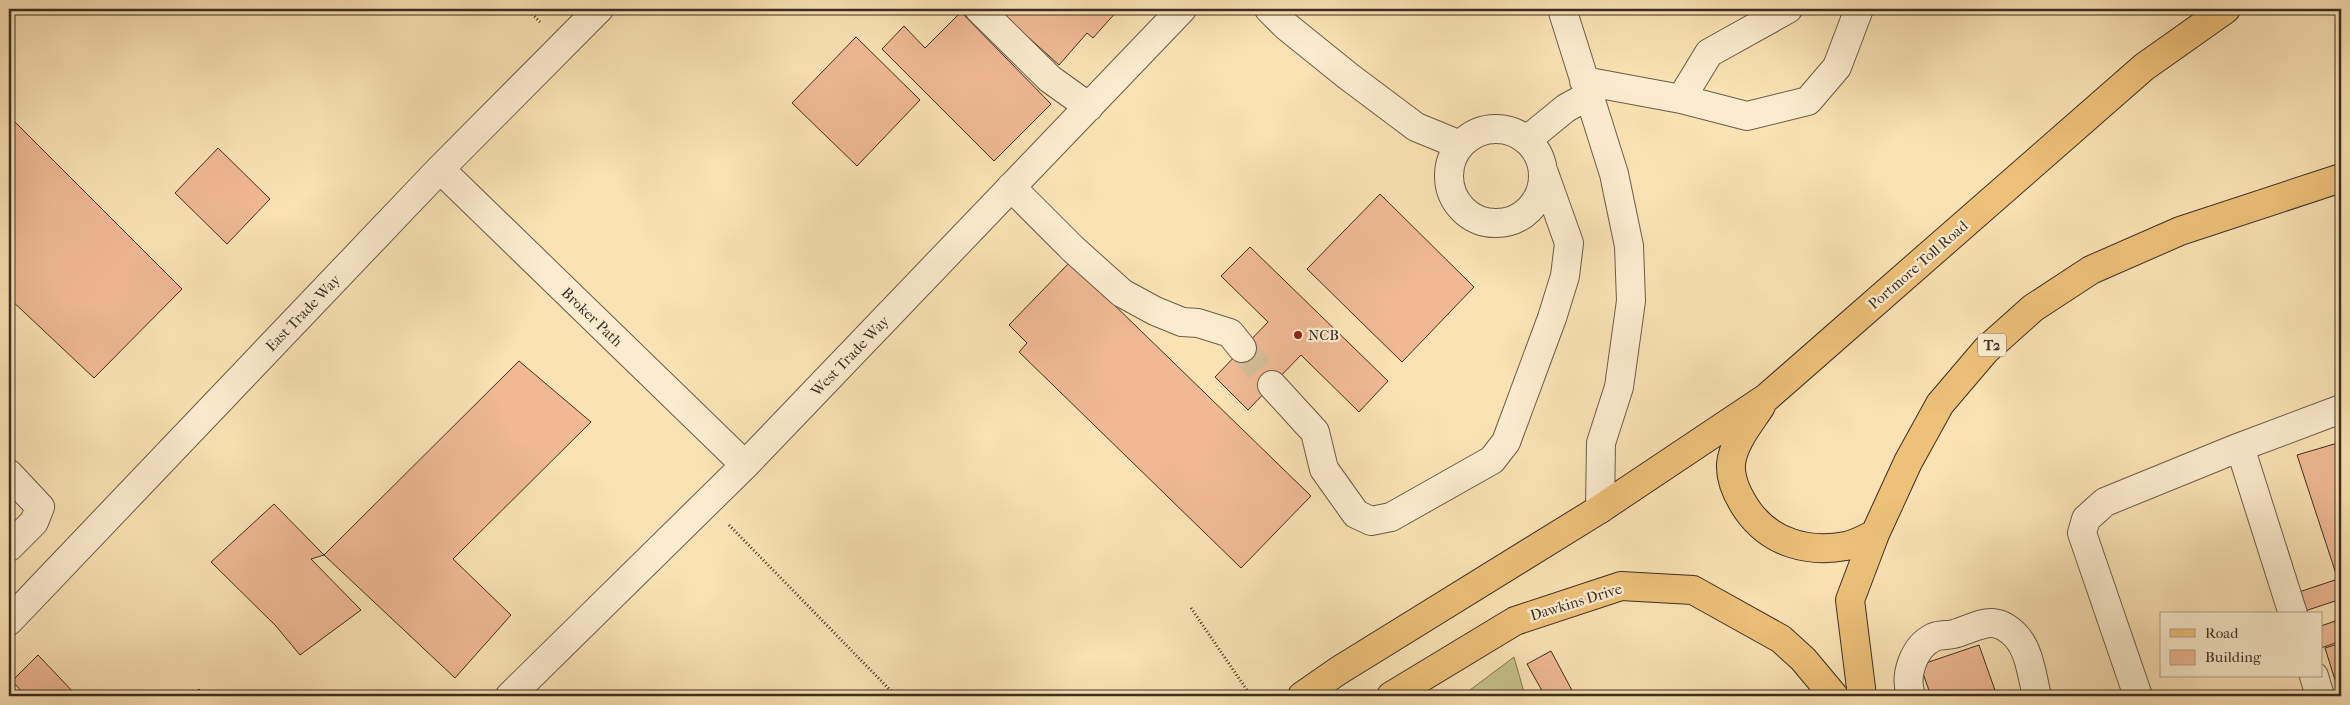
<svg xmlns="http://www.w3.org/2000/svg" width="2350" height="705" font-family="'IM FELL French Canon',serif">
<rect width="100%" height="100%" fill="#fae2b5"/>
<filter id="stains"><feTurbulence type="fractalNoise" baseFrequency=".004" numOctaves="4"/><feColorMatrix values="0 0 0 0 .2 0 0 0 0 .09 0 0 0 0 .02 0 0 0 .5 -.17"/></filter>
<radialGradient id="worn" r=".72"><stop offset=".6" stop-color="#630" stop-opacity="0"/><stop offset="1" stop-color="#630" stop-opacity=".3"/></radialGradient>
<path fill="#c5c189" stroke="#817856" d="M1514 657 1525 696H1462Z"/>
<path fill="#f0b994" stroke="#3d2e23" d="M997 9H1117L1118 10 1093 38 1087 33 1059 65Z
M961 12 1051 104 994 161 882 49 904 26 925 48Z
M856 37 920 100 857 166 792 103Z
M9 116 182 289 94 378 9 298Z
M218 148 270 199 227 244 175 193Z
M1380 194 1474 287 1402 362 1307 269Z
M1250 247 1388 381 1359 412 1301 355 1248 410 1215 377 1268 322 1221 276Z
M1070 262 1311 496 1241 568 1019 352 1027 343 1009 325Z
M519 361 591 422 453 559 511 615 455 678 324 555Z
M2341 442V589L2297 455Z
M274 504 324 555 311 559 361 610 300 655 275 625 211 562Z
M2335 580 2341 599 2305 611 2299 592Z
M2341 619V641L2321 648V626Z
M2341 643V696H2340L2325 648Z
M1979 645 1997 696H1931L1920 665Z
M1551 651 1575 696H1545L1527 664Z
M38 655 77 696H26L12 681Z
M199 689 206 696H191Z"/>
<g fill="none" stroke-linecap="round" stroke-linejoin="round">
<path stroke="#d4be98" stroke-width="28" stroke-dasharray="28 14" stroke-linecap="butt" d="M1242 348 1272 385"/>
<g stroke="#6c5b48" stroke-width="30">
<path id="minor" d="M979 9 1050 79 1089 107
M1269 9 1286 26 1348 76 1416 127 1460 145
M1562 9 1614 174 1629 246 1631 301 1619 387 1601 443 1600 509
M1584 81 1681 99 1747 116 1808 101 1837 67 1859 9
M1681 99 1709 53 1788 9
M1449 176a47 47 0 1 1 94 0a47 47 0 1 1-94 0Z
M1527 140 1566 108 1588 96
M440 169 745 465
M1011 187 1073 249 1122 293 1155 311 1182 322 1198 323 1230 333 1242 348
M1272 385 1315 432 1324 469 1356 514 1371 521 1391 517 1492 460 1506 442 1552 318 1565 276 1569 243 1544 173
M2240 447 2293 614
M9 474 40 507 34 522 9 547
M9 621 440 169 599 9
M2314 676 2320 696
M510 696 745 465 1182 9
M1911 696C1904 676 1913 647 1934 637 1941 634 1950 636 1957 633 1980 626 1994 613 2016 636 2030 651 2032 677 2037 696
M2138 696 2082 533 2086 519 2105 502 2240 447 2341 409"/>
</g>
<g stroke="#3d2e23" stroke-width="30">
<path id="major" d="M1302 696 1338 671 1600 509
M1391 696 1515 621 1621 586 1693 590 1781 639 1803 659 1834 696"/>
</g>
<g stroke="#3d2e23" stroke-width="30">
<path id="highway" d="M1761 406C1750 423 1733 443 1731 464 1730 480 1739 498 1748 511 1771 543 1808 553 1846 546 1856 544 1866 538 1875 534
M1600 509 1766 398 2144 67 2226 9
M1862 696 1850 600 1875 534 1908 462 1940 404 1986 350 2033 308 2091 270 2180 231 2341 178"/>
</g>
<path stroke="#3d2e23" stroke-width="3" stroke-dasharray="1 2.5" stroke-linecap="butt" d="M527 9 540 22
M729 525 896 696
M1191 608 1251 696"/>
<use href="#minor" stroke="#fceccf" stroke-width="28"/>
<use href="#major" stroke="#edc17a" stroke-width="28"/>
<use href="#highway" stroke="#edc17a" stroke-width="28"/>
</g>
<circle fill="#8f2418" stroke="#fceccf" stroke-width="2" cx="1298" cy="335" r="5"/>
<g text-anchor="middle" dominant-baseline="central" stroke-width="4.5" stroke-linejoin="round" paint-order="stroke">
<rect fill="#fceccf" stroke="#766757" stroke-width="1" x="1978" y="333.5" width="28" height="23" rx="4"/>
<g font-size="14" font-weight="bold" fill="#3d2e23">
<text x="1992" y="345">T2</text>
</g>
<g font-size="15" fill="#3d2e23" stroke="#fceccf">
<text transform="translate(1918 265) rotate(-41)">Portmore Toll Road</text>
<text transform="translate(303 313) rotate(-46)">East Trade Way</text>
<text transform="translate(592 317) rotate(44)">Broker Path</text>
<text transform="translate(850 356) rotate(-46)">West Trade Way</text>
<text transform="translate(1576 602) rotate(-17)">Dawkins Drive</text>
</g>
<g font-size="15" fill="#3d2e23" stroke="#fceccf" text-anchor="start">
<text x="1308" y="335">NCB</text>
</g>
</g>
<rect width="2350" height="705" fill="none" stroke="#fae2b5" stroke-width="30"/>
<rect x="10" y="10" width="2330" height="685" fill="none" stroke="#3d2e23" stroke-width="2.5"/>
<rect x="15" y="15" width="2320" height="675" fill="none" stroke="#3d2e23"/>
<rect x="2160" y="612" width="162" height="65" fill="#fceccf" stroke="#b0a08a"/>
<rect x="2170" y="629" width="25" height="8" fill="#edc17a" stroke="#b0a08a"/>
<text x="2205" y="638" font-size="15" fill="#3d2e23">Road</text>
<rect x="2170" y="650" width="25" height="15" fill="#f0b994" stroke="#b0a08a"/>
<text x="2205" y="662" font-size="15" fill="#3d2e23">Building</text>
<rect width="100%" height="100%" filter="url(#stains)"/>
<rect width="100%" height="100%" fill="url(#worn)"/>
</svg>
